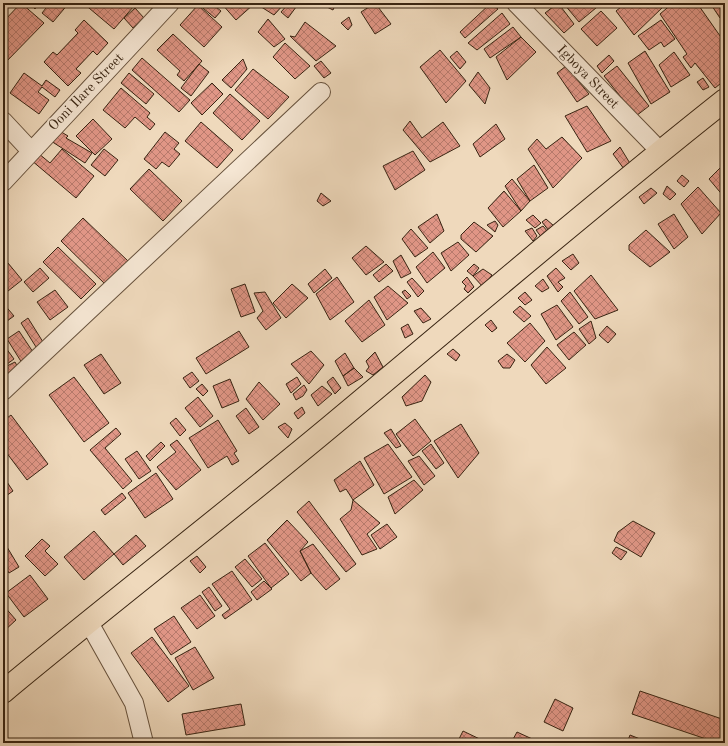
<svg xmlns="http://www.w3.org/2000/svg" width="728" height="746" font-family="'Old Standard TT',serif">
<defs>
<pattern id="building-cross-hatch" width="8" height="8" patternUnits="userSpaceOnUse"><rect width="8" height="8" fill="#e09686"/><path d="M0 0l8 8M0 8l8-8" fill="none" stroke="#b77a6c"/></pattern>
</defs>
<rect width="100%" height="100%" fill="#efd9bc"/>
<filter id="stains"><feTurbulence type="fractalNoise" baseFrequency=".005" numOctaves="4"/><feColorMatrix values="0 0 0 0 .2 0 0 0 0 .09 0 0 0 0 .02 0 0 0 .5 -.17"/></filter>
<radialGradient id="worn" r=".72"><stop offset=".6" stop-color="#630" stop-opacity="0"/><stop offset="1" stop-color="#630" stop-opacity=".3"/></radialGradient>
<path fill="url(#building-cross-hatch)" stroke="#382412" d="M3 3H13L3 13Z
M21 3 44 23 4 64 3 22Z
M29 3H40L35 9Z
M50 3H69L53 22 42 13Z
M83 3H130L134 6 114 29Z
M211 3 221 11 215 18 198 4Z
M221 3H253L254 4 236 20Z
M255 3H285L274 15Z
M289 3H299L288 18 281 12Z
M319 3H336L333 10Z
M375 3 391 24 375 34 361 12Z
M491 3 498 9 465 38 460 32Z
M558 3 574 24 564 33 545 13Z
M565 3H602L579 22 564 4Z
M626 3H661L664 6 634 35 616 11Z
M673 3H697L725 43V80L715 88 695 63 691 68 683 57 687 54 660 14Z
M710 3H725V15L720 18Z
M198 5 222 27 204 47 180 25Z
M135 8 144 18 133 28 124 18Z
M601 11 617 28 597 46 581 29Z
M502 13 510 24 477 50 468 43Z
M349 17 352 25 348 30 341 23Z
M268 19 285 39 274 47 258 32Z
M84 20 108 43 97 55 93 51 76 69 81 73 68 86 44 62 53 52 57 55 78 33 75 30Z
M661 20 675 39 664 47 661 42 649 50 638 36Z
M305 22 336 46 316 61 290 36 295 37Z
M513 27 521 37 490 58 484 49Z
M173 34 202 61 184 81 177 75 180 71 157 50Z
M521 37 536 52 507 80 496 57Z
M285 43 310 66 295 79 273 57Z
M440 50 466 81 446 103 420 67Z
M457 51 466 62 460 69 450 57Z
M645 51 670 92 651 104 628 63Z
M674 52 690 75 671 87 659 65Z
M609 55 614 61 602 73 597 66Z
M142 58 190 100 179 112 132 70Z
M243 59 247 69 231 88 222 80Z
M321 61 331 73 324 78 314 66Z
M199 64 209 72 191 96 181 88Z
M566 66 589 94 577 102 557 73Z
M617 66 649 106 636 116 604 76Z
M253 69 289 97 268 119 235 90Z
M478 72 490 88 485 104 469 85Z
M24 73 42 86 46 80 60 90 55 97 42 87 38 92 49 100 39 114 10 93Z
M129 73 154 94 146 104 121 83Z
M703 78 709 87 703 90 697 82Z
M212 83 223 94 202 115 191 103Z
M121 88 150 113 147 117 155 124 150 130 135 117 125 128 103 110Z
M230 94 260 121 242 140 213 113Z
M587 106 611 141 587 152 565 116Z
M93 119 112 139 95 155 76 136Z
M410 121 422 138 443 122 460 146 430 162 403 130Z
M201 122 233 150 217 168 185 141Z
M496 124 505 139 480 157 473 144Z
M58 130 68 136 66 138 92 153 85 163 51 141Z
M165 132 179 143 174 149 180 154 169 167 162 162 156 169 144 159Z
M562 137 582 158 553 188 528 149 537 139 546 149Z
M620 147 631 165 624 169 613 154Z
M62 149 94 176 76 198 31 160 38 153 50 163Z
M104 149 118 160 105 176 91 165Z
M413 151 425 170 395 190 383 166Z
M534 165 548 188 530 201 517 179Z
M722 166 725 169V198L709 179Z
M149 169 182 201 163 221 130 189Z
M682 175 689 181 684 187 677 181Z
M512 179 530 201 521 211 505 186Z
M667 186 676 194 670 200 663 194Z
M698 187 721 213 702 234 681 204Z
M651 188 657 193 644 204 639 197Z
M504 191 521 211 503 227 488 208Z
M321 193 331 201 323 206 317 201Z
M437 214 444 231 430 243 418 227Z
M674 214 688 237 674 249 658 224Z
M533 215 541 223 535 228 526 220Z
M83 218 128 261 106 285 61 241Z
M546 219 554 226 549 231 542 222Z
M495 221 498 225 495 232 487 225Z
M474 222 493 236 476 252 461 239V235Z
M543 226 548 232 542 238 536 230Z
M532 228 537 236 533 241 525 231Z
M411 229 428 248 415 257 402 239Z
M646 230 670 252 650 267 629 250V245Z
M458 242 469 255 451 271 441 253Z
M366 246 384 262 366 275 352 258Z
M58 247 96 284 81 299 43 262Z
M433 252 445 268 427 283 416 267Z
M573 254 579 263 571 270 562 261Z
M401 255 411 273 401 278 393 261Z
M8 263 22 280 3 295V267Z
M386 264 393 271 379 282 373 275Z
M474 264 479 268 473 276 467 271Z
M40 268 49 278 33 292 24 282Z
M556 268 565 278 558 282 563 287 558 292 547 276Z
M325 269 332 278 314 293 308 284Z
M483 269 492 275 483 287 473 276Z
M591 275 618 310 595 319 574 291Z
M337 277 354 302 330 320 316 294Z
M467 277 474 287 468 293 464 289 466 286 462 282Z
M412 278 424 291 418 297 407 282Z
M543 279 549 288 542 292 535 286Z
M245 284 255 312 241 317 231 289Z
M292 284 308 298 286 318 273 303Z
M388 286 408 303 387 320 374 297Z
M55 290 68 307 50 320 37 302Z
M405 290 411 296 407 299 402 292Z
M265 292 281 318 266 330 257 318 263 311 254 293Z
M525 292 532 300 525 305 518 298Z
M570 292 588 317 579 324 561 301Z
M369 300 385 325 362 342 345 321Z
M3 303 14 316 3 324Z
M557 305 573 327 556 340 541 314Z
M520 306 531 316 524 322 513 312Z
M421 308 431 319 423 323 414 311Z
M28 318 43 342 36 347 21 323Z
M491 320 497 328 492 332 485 325Z
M591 321 596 338 589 344 579 329Z
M530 323 545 341 525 362 507 343Z
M408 324 413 334 405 338 401 328Z
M607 326 616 334 608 343 599 335Z
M19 331 35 355 22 363 7 339Z
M239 331 249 347 206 374 196 358Z
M574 332 586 345 569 360 557 345Z
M3 344 14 359 3 367Z
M547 347 566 368 546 384 531 365Z
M453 349 460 355 456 361 447 354Z
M311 351 324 365 309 384 291 364Z
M375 352 383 367 373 375 366 371 369 367 366 361Z
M345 353 354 368 343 376 335 361Z
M101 354 121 383 104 394 84 365Z
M507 354 515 360 510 368H503L498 361Z
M15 362 21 373 3 384V368Z
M354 368 363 377 348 386 343 376Z
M192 372 199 381 190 388 183 378Z
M425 375 431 382 422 401 406 406 402 397Z
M74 377 109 423 84 442 49 395Z
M297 377 301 384 291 393 286 384Z
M333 377 341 388 335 394 327 382Z
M230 379 239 401 222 408 213 386Z
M259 382 280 404 263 420 246 399Z
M202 384 208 391 203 396 196 389Z
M304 385 307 390 303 396 296 400 293 394Z
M322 386 332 394 318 406 311 395Z
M198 397 213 416 200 427 185 408Z
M302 407 305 413 298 419 294 413Z
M246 408 259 427 249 434 236 416Z
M11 415 48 464 27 480 3 448V421Z
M176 418 186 430 180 436 170 423Z
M415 419 431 441 413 456 396 434Z
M218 420 237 451 234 453 239 461 232 465 227 456 208 468 189 438Z
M285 423 292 429 288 438 278 427Z
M461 424 479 453 458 478 434 441Z
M116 428 121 434 105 448 132 481 123 489 90 450Z
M391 429 401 446 396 448 384 433Z
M177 440 201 470 176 490 157 467 176 452 170 445Z
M161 442 165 446 150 461 146 456Z
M388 444 412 477 384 494 364 458Z
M431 444 444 463 436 469 422 451Z
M137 451 151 471 139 479 125 459Z
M419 456 435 476 424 485 408 461Z
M360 461 374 485 353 500 346 489 340 492 334 480Z
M156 473 173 499 145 518 128 493Z
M3 476 13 491 3 498Z
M414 480 423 490 395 514 388 497Z
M122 493 126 498 105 515 101 510Z
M353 500 380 523 367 534 377 549 362 555 340 519 351 510Z
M309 501 356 564 346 572 297 512Z
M287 520 308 542 300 551 311 573 301 581 267 540Z
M633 521 655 533 641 557 614 541 618 532Z
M387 524 397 537 380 549 371 535Z
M94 531 114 554 84 580 64 557Z
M136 535 146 546 123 565 114 554Z
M42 539 50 546 45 551 58 564 45 576 25 556Z
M4 542 19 567 9 573 3 563Z
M265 543 289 574 271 588 248 556Z
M313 544 340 579 326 590 311 573 300 551Z
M616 547 627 552 621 560 612 553Z
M197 556 206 567 200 573 190 561Z
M245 559 262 579 252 587 235 567Z
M232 571 252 600 225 619 222 615 230 609 212 584Z
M30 575 48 599 24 617 6 593Z
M264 581 272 589 257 600 251 592Z
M209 587 222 606 215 611 202 592Z
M200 595 215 616 197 629 181 608Z
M3 605 16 620 3 632Z
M174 616 191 642 171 655 154 629Z
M152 637 189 686 168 702 131 653Z
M195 647 214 678 193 690 175 658Z
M640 691 725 720V743H718L632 714Z
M555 699 573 708 563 731 544 722Z
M241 704 245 725 186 735 182 714Z
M463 731 488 743H457Z
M517 732 541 743H511Z
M630 735 650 743H627Z
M206 739 207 743H190V741Z"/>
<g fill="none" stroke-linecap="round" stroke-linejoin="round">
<g stroke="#66513c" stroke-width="20">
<path id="minor" d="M516 3 660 151
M3 121 31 151
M3 182 170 3
M3 391 321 92
M88 621 134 703 144 743"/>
</g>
<g stroke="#382412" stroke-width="24">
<path id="major" d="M3 692C111 602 223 516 331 426 462 317 591 206 725 100"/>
</g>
<use href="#minor" stroke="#f5e6d3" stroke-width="18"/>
<use href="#major" stroke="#efd9bc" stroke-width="22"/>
</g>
<g text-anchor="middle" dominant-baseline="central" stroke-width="4" stroke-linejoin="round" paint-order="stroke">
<g font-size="14" fill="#382412" stroke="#f5e6d3">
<text transform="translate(588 77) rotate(46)">Igboya Street</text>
<text transform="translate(86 92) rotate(-46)">Ooni Ilare Street</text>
</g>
</g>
<rect width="728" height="746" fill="none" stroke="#efd9bc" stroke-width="16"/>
<rect x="4" y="4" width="720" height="738" fill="none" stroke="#382412" stroke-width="2"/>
<rect x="8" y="8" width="712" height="730" fill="none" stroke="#382412"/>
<rect width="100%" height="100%" filter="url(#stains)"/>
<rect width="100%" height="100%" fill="url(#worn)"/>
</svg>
